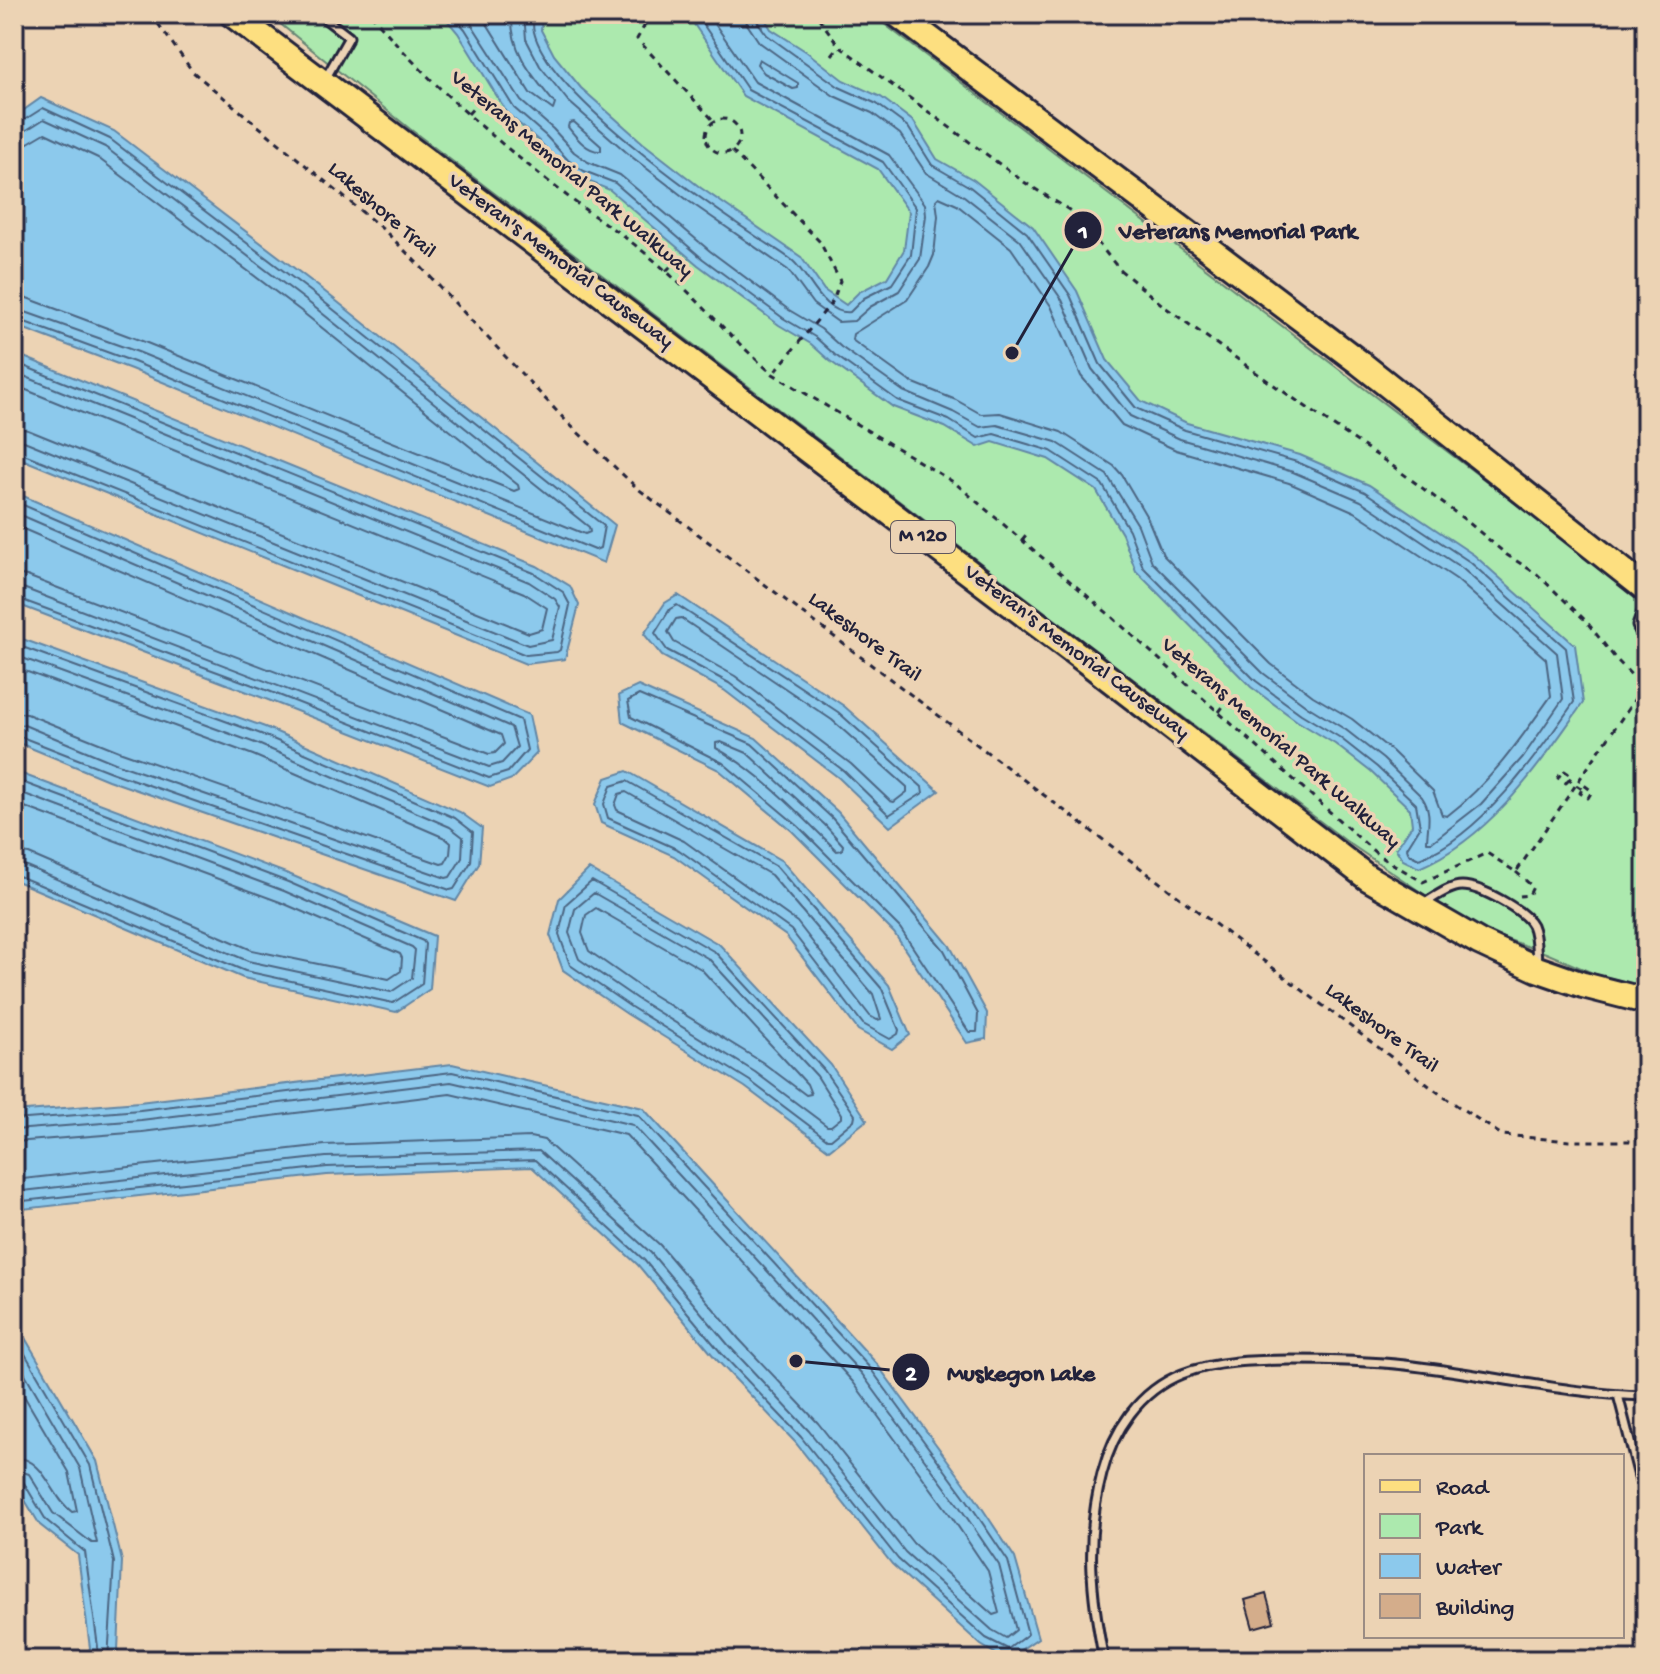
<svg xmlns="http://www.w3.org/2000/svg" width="1660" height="1674" font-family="'Gochi Hand',sans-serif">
<rect width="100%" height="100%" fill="#ecd3b4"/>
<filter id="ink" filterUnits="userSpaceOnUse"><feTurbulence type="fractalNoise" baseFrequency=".0125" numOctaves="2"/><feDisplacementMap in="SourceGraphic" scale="16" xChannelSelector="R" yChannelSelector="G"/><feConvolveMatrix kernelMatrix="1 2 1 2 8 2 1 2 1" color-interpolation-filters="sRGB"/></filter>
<g filter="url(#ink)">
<path fill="#ace9ae" stroke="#678674" stroke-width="2" d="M268 14H871L1614 578 1646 607V987L1595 974 1546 953 1472 927 1346 841 410 129Z"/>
<path fill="#8cc9ec" stroke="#6286a5" stroke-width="2" d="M442 14H542L541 30 554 55 581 88 643 143 701 188 801 257 824 290 846 305 859 292 887 278 904 250 909 212 878 169 743 96 687 14H762L771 29 807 52 843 80 881 97 914 122 937 159 974 180 1033 227 1077 291 1107 360 1141 401 1187 423 1300 455 1369 485 1474 555 1575 645 1583 703C1539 765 1492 837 1419 868L1403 860 1396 849 1412 825 1410 809 1371 772 1335 744 1297 721 1251 687 1136 571 1122 534 1096 490 1048 459 993 442 978 447 945 427 893 407 830 361 811 344 779 325 698 265 610 190 580 178 563 166 540 142 508 114 458 33Z
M41 98 114 131 319 287 615 525 604 563 131 369 14 325V117Z
M14 353 537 566 570 586 579 605 565 659 526 664 14 456Z
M14 492 529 715 537 753 512 779 490 787 258 696 14 603Z
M678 595 844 706 939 791 890 827 839 778 724 690 662 656 644 634 665 603Z
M14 636 265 727 460 812 482 828 479 864 456 901 108 780 14 741Z
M638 686 756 738 838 812 950 946 987 1013 986 1039 967 1043 894 933 792 831 719 770 622 722 619 695Z
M14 771 291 875 434 936 430 989 396 1012 243 978 14 880Z
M627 771 782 861 889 985 910 1035 892 1049 858 1030 786 936 674 856 601 823 595 804 606 778Z
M589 869 720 945 831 1065 867 1120 829 1150 745 1087 627 1014 563 970 550 935 559 899Z
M452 1064 643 1108 876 1363 974 1496 1015 1558 1038 1638 1006 1660 981 1645 892 1564 795 1442 716 1359 638 1265 532 1167 327 1175 14 1210V1112L139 1102Z
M14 1319 97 1461 122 1561 118 1650 115 1660H85L90 1648 78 1555 40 1525 14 1482Z"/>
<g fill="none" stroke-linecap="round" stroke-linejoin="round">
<path stroke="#4c6582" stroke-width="2" d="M452 14 465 29 514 108 546 136 568 160 584 171 615 183 703 259 783 318 815 337 835 355 897 400 949 420 978 438 994 434 1051 451 1102 484 1129 530 1143 567 1256 681 1301 714 1339 737 1377 767 1416 804 1420 827 1407 848 1409 854 1419 859C1481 836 1538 754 1574 702L1566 648 1470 562 1365 492 1297 462 1185 430 1136 408 1100 364 1070 295 1027 233 970 187 932 165 908 127 877 104 839 87 767 35 757 21 755 14
M465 14 521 101 553 129 574 152 588 162 620 175 710 251 789 310 821 329 841 347 903 391 953 412 980 427 997 425 1056 442 1107 475 1138 525 1152 562 1263 673 1307 706 1346 730 1383 759 1422 797C1433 813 1427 827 1427 842H1432L1481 804 1523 757 1563 699 1557 653 1463 569 1361 501 1293 472 1180 439 1130 416 1092 369 1062 300 1020 240 964 196 926 173 900 134 872 113 834 96 759 42 747 24 745 14
M481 14 530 93 553 110 555 104C533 76 510 52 512 14
M524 14 526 39 540 66 568 101 632 157 690 202 788 270 813 304 838 322 854 321 870 307 899 291 920 259 926 215 925 204 889 155 755 82 708 14
M534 14C534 20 532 27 534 32 549 94 703 201 757 237 769 245 782 252 793 261 810 276 822 315 850 312L864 298 892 284 911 255 916 208 883 162 748 90 696 14
M759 59 798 83V88L793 89 764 73 757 64Z
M574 122 601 146V151C587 152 576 137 568 127L569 123Z
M14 123 21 122 43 108 110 139 314 294 604 526 600 548 595 550 134 362 14 318
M14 133 25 131 44 119 105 147 308 302 589 527 590 532 585 534 138 352 14 308
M14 145 28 143 45 133 98 158 301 311 518 485 519 489 514 491 142 341 27 298 14 296
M939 197 957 205 1011 248 1051 306 1081 376 1122 425 1176 450 1289 483 1355 512 1456 579 1546 659 1551 696C1520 740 1490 783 1447 816L1442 815 1433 791 1392 751 1352 719 1313 696 1271 664 1163 555 1148 519 1122 475 1114 466 1061 432 1000 413 981 414 956 400 909 381 852 340 853 334 907 300 929 267 934 255 938 216 936 200Z
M14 362 534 573 563 592 570 605 560 650 557 652 526 655 14 450
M14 372 529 582 555 599 560 607 552 640 528 645 24 441 14 439
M14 385 524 593 547 608 542 629 529 633 28 430 14 427
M14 501 520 720 527 750 508 772 489 778 261 688 14 597
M14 512 511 727 517 747 502 763 489 767 23 588 14 586
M14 525 501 735 504 744 495 753 489 754 27 576 14 574
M677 605 838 712 922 787 923 793 889 815 844 771 729 683 667 650 655 633 670 609Z
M681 618 832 720 907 787V792L894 802 890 801 851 764 735 676 674 642 668 632 676 619Z
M14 644 261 734 455 818 473 832 471 862 454 889 450 890 111 772 14 734
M14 655 258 744 450 827 463 837 462 858 450 877 446 878 115 763 24 725 14 724
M14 667 253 755 445 838 451 843 450 854 445 863 441 864 119 751 27 714 14 712
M639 695 752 744 832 818 944 950 978 1014 977 1032H969L900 928 798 826 723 763 631 717 628 701Z
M721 742 747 753 825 825 843 845 842 850 837 851C802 816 760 772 716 748V743Z
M14 779 288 882 423 941 425 944 422 984 393 1003 245 971 14 874
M627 781 777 867 882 989 899 1030 898 1034 890 1039 863 1024 791 930 679 850 608 818 604 804 611 786Z
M14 790 284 891 412 947 415 950 412 978 391 992 248 961 24 865 14 864
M626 792 771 875 873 994 881 1019 877 1020 870 1016 797 922 684 841 617 810 615 805 619 794Z
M14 803 280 902 400 954 402 958 401 971 389 979 252 950 29 854 14 852
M592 881 715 952 824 1070 855 1115 854 1120 831 1139H827L750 1081 631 1007 570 965 559 934 566 904Z
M594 893 709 959 817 1076 841 1114V1118L831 1126H827L755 1072 637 999 579 959 569 933 575 909Z
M596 908 701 969 807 1084 811 1094 806 1095 762 1062 643 989 589 951 582 933 586 915Z
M14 1120 140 1110 452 1072 638 1115 870 1368 967 1500 1008 1561 1028 1634 1008 1649 986 1638 898 1559 801 1437 722 1354 644 1260 535 1160 327 1167 14 1202
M14 1130 141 1120 451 1082 633 1125 862 1374 959 1506 999 1565 1016 1630 1006 1638 992 1630 905 1552 809 1431 730 1347 651 1253 539 1151 326 1157 14 1192
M14 1142 142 1132 450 1094 626 1135 853 1382 949 1513 988 1571 999 1613 993 1615 913 1543 818 1423 739 1339 660 1245 544 1140 530 1137 325 1145 14 1180
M14 1335 90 1465 114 1562 108 1660
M14 1355 80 1468 97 1543H92L53 1513 29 1474 14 1469
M14 1379 69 1472 77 1511 72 1512C49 1495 47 1459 14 1457
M14 1479 24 1483 46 1520 85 1552 98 1647 94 1660"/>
</g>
<path fill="#d4ad8b" stroke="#22223b" stroke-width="2" d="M1266 1594 1274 1622 1253 1628 1245 1600Z"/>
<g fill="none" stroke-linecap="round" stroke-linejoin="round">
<g stroke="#22223b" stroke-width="13">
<path id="service" d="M319 14 349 37 324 81
M1646 601 1637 626 1646 644
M1423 904C1434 898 1449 886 1462 886 1480 886 1524 910 1532 925 1537 936 1536 951 1537 963
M1618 1395 1646 1504
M1104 1660C1091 1595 1085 1539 1102 1474 1113 1431 1139 1391 1182 1374 1215 1361 1255 1360 1290 1360 1328 1360 1367 1361 1405 1365 1486 1374 1565 1394 1646 1396"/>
</g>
<g stroke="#22223b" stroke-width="30">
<path id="primary" d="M232 14 1090 664 1368 878 1479 942 1537 969 1583 985 1646 1001
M897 14 1360 363 1646 589"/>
</g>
<path stroke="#22223b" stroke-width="3" stroke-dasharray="6 6" stroke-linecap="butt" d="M151 14 193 72 385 231 422 268 568 423 637 488 1444 1097 1502 1135 1569 1141H1646
M371 14C428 84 500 144 571 199 594 217 618 231 640 249 688 286 726 335 773 374L955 483 1112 617 1378 855 1423 882 1487 853 1516 872 1643 687 1615 658 1586 621 1537 574 1507 555 1468 522 1394 467 1268 381 1165 307 1119 269 1074 213 1024 182 839 46 816 14
M651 14 637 39 714 121
M832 55 839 46
M468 114 476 105
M706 136a17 17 0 1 1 34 0a17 17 0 1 1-34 0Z
M732 151 820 242 840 281 833 301 773 374
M666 271 673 264
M1022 540 1029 531
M1219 712 1225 704
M1569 780 1566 783 1558 778 1563 770 1572 776 1569 780 1582 789 1584 785 1592 791 1588 798 1580 793 1582 789
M1516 872 1533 887 1529 895 1520 896"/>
<use href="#service" stroke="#ecd3b4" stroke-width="7"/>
<use href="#primary" stroke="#fddf80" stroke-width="24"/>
</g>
</g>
<g text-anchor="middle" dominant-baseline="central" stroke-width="7" stroke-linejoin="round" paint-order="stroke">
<rect fill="#ecd3b4" stroke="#5f575f" stroke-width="2" x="891" y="521" width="64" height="32" rx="6"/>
<g font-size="20" font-weight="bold" fill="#22223b">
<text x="923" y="537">M 120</text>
</g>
<g font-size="22" fill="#22223b" stroke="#ecd3b4">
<text transform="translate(571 175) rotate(40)">Veterans Memorial Park Walkway</text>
<text transform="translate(381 211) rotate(41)">Lakeshore Trail</text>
<text transform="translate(560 262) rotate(37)">Veteran's Memorial Causeway</text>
<text transform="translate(864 638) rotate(37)">Lakeshore Trail</text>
<text transform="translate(1076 653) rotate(37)">Veteran's Memorial Causeway</text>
<text transform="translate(1280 744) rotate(41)">Veterans Memorial Park Walkway</text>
<text transform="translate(1381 1029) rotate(37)">Lakeshore Trail</text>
</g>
</g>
<path fill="none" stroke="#22223b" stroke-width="3" d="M1012 353L1083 230M796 1361L911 1372"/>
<g fill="#22223b" stroke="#ecd3b4" stroke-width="3">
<circle cx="1012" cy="353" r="8"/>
<circle cx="796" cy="1361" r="8"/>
<circle cx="1083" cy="230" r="20"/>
<circle cx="911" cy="1372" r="20"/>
</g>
<g font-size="24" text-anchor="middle" font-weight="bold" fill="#fff">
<text x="1083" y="238">1</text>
<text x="911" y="1380">2</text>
</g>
<g font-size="24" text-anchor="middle" font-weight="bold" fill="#22223b" stroke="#ecd3b4" stroke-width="7" stroke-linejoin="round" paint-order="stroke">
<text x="1238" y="238">Veterans Memorial Park</text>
<text x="1021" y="1380">Muskegon Lake</text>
</g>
<rect width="1660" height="1674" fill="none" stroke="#ecd3b4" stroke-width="48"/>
<rect x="24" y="24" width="1612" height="1626" fill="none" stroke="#22223b" stroke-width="3" filter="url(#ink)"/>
<rect x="1364" y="1454" width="260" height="184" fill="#ecd3b4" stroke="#9b8c84" stroke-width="2"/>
<rect x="1380" y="1480" width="40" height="12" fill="#fddf80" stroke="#9b8c84" stroke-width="2"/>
<text x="1436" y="1494" font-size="24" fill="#22223b">Road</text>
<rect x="1380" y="1514" width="40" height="24" fill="#ace9ae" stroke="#9b8c84" stroke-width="2"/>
<text x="1436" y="1534" font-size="24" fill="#22223b">Park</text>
<rect x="1380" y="1554" width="40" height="24" fill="#8cc9ec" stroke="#9b8c84" stroke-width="2"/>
<text x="1436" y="1574" font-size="24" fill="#22223b">Water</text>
<rect x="1380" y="1594" width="40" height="24" fill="#d4ad8b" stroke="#9b8c84" stroke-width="2"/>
<text x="1436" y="1614" font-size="24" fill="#22223b">Building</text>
</svg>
